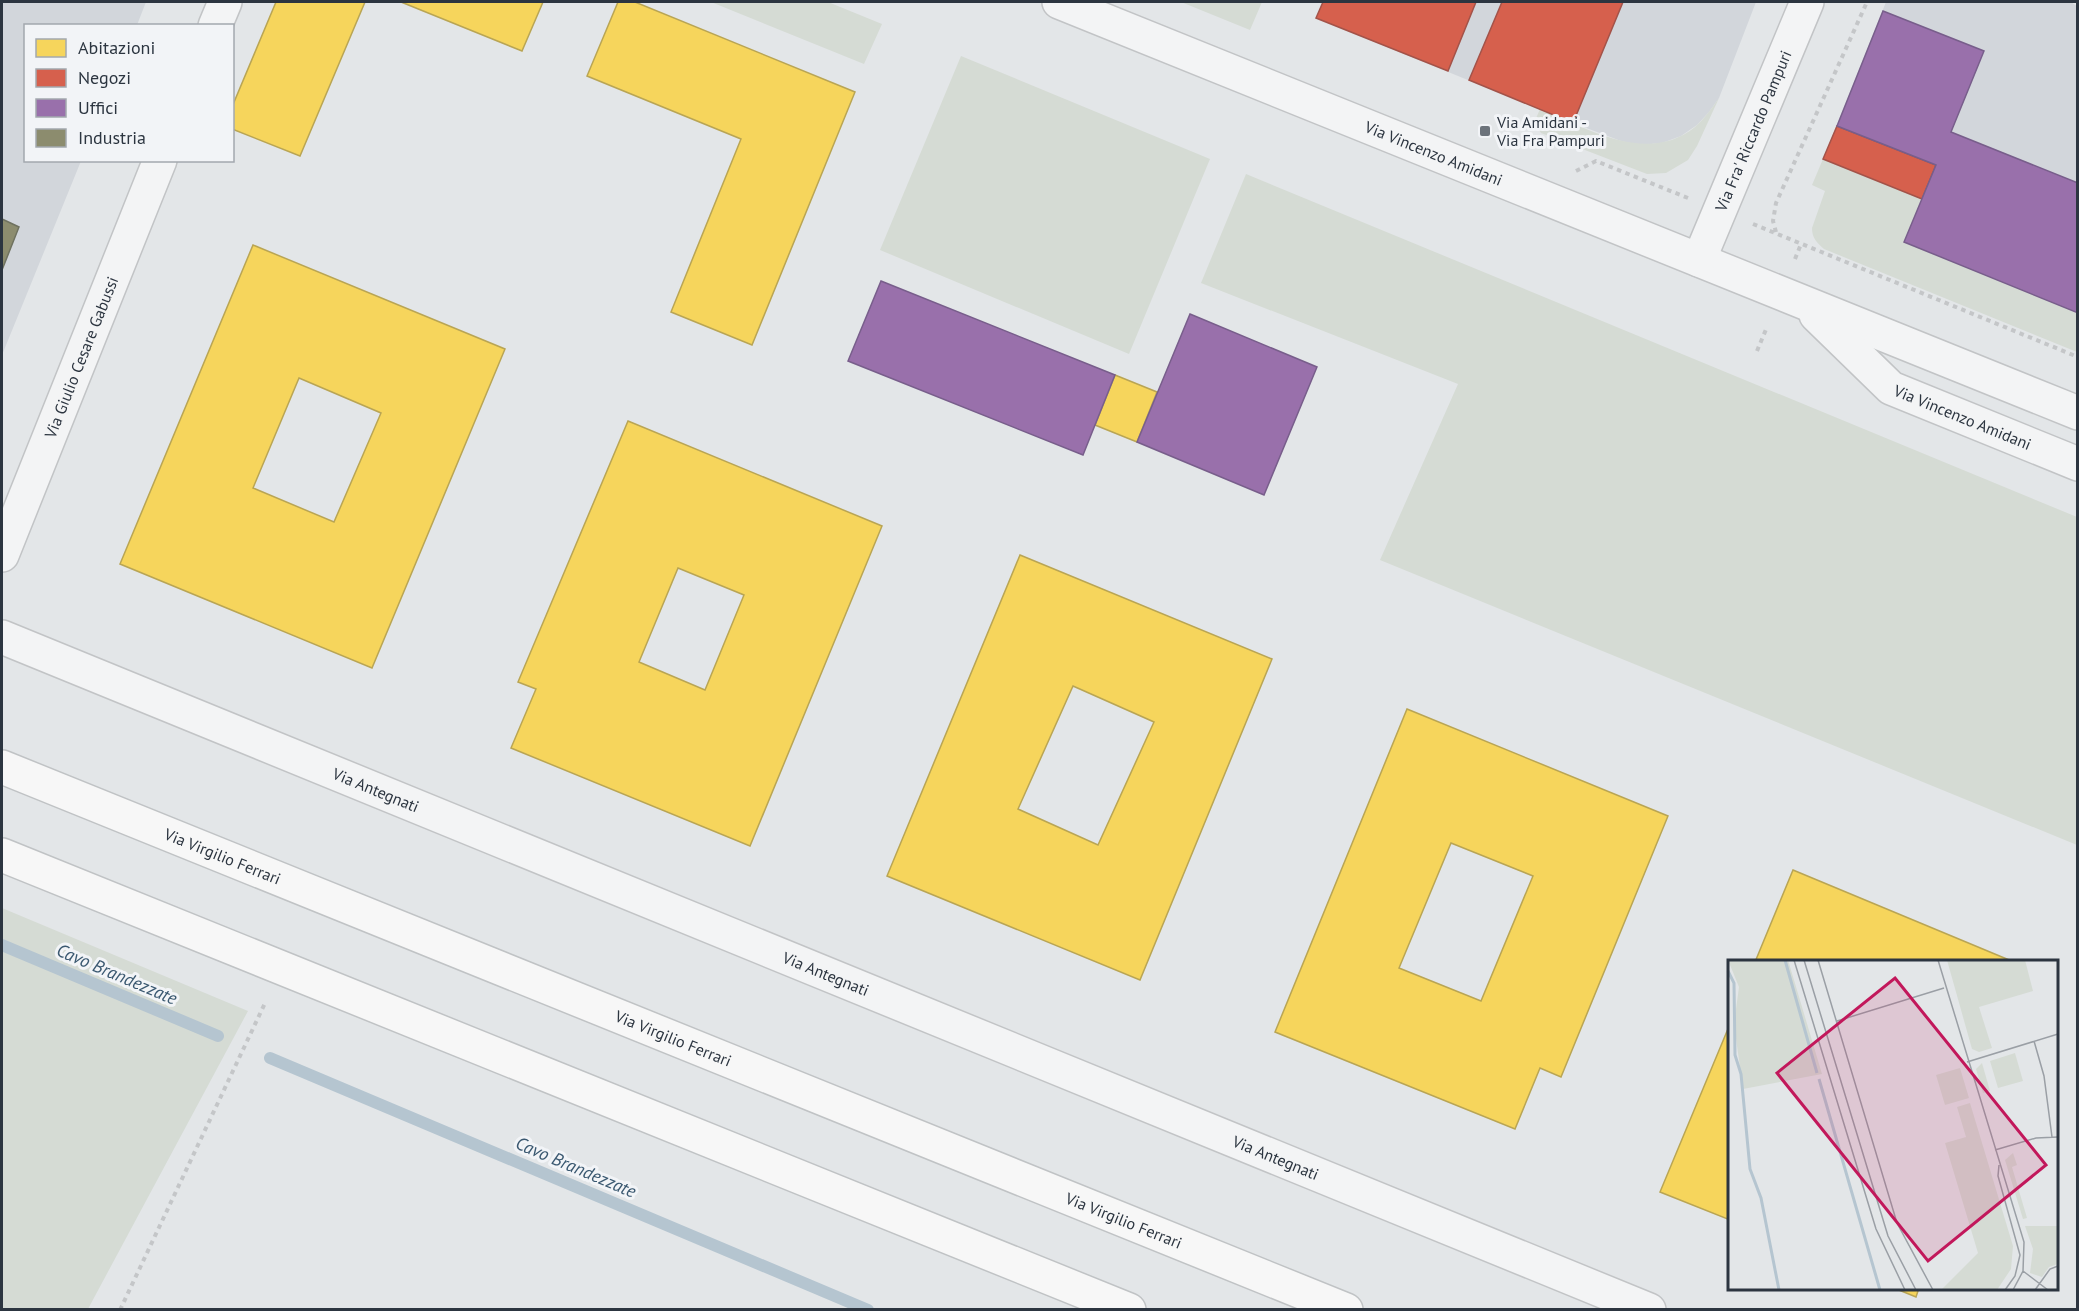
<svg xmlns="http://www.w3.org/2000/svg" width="2079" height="1311" font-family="'PT Sans',sans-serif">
<rect width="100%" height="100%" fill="#e3e6e8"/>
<path fill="#d2d6db" d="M2 2H146L137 25 26 26V160L81 161 2 355Z
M1323 2H1756L1719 98 1709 112 1697 125 1681 136 1662 143 1640 145 1621 141 1573 123 1316 18Z
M1886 2H2071L2078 7 2077 313 1904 242 1823 159Z"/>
<path fill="#d5dbd4" d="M711 2H828L882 24 864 64Z
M1181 2H1262L1250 30Z
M961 56 1210 159 1129 354 880 250Z
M1719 98 1697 146 1688 160 1666 173 1647 174 1541 133 1534 123 1540 109C1588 129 1648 165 1695 127 1704 119 1712 108 1719 98Z
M1823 159 1922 199 2077 313V352L1824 249C1817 243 1812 238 1812 228L1825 191 1812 185Z
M1246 174 2077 517V845L1380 560 1458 384 1201 283Z
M2 908 248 1011 88 1309H2Z"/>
<path fill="#f6d55c" stroke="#b9a554" stroke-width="1.5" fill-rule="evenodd" d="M276 2H365L300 156 232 129V107Z
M401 2H543L522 51Z
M618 2H635L855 92 752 345 671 312 741 139 587 76Z
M253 245 505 349 372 668 120 564ZM299 378 381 413 334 522 253 488Z
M1115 375 1157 392 1137 442 1095 425Z
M628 421 882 526 750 846 511 748 536 689 518 682ZM678 568 744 595 705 690 639 662Z
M1020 555 1272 659 1140 980 887 876ZM1073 686 1154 722 1098 845 1018 809Z
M1407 709 1668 816 1561 1077 1540 1068 1515 1129 1275 1032ZM1451 843 1533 876 1481 1001 1399 968Z
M1793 870 2014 962H1755Z
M1730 1024V1220L1660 1192Z
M1894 1288H1919L1916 1297Z"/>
<path fill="#d6604d" stroke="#a35349" stroke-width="1.5" d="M1323 2H1476L1448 71 1316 18Z
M1502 2H1623L1573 123 1469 80Z
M1837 126 1936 165 1922 199 1823 159Z"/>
<path fill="#9970ab" stroke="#785e8b" stroke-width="1.5" d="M1883 11 1984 51 1951 132 2078 183V313L1904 242 1936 165 1837 126Z
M881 281 1115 375 1083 455 848 361Z
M1190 314 1317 367 1264 495 1137 442Z"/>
<path fill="#8c8c6e" stroke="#6f7260" stroke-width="1.5" d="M2 219 19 227 2 270Z"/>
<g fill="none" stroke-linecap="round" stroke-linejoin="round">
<path stroke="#b5c5d0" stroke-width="12" d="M2 945 218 1036
M270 1058 868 1310"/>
<g stroke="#c2c4c6" stroke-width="36">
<g id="minor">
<path id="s1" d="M1059 2 2078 413"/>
<path d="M215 26 225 2"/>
<path id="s2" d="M1699 260 1807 2"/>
<path id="s3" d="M1816 315 1891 388 2078 464"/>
<path id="s4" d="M2 555 160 160"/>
<path id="s5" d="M2 637 1649 1310"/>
</g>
</g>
<g stroke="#c0c3c5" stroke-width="36">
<g id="major">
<path id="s6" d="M2 767 1346 1310"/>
<path d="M2 855 1129 1310"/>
</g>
</g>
<path stroke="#c4c6c8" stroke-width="4" stroke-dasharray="4.5 4.5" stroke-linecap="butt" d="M1576 171 1596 161 1688 198
M1753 224 2078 357
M1776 232 1773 221 1776 203 1867 2
M1795 259 1801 244
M1757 351 1767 327
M120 1310 266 1001"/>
<use href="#minor" stroke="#f3f4f5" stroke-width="33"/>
<use href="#major" stroke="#f7f7f7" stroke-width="33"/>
</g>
<rect fill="#6c737b" stroke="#f2f4f7" stroke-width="2" x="1479" y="125" width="12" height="12" rx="3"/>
<g text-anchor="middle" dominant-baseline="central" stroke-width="6" stroke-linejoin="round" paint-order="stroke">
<g font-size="16" fill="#2c3540" stroke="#f2f4f7" text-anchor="start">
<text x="1497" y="122">Via Amidani -<tspan x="1497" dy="18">Via Fra Pampuri</tspan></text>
</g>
<g font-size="16" fill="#2c3540" stroke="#f2f4f7">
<text stroke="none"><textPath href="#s2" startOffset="140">Via Fra' Riccardo Pampuri</textPath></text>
<text stroke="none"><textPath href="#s1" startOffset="404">Via Vincenzo Amidani</textPath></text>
<text stroke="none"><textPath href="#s4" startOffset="213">Via Giulio Cesare Gabussi</textPath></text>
<text stroke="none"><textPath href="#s3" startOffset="182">Via Vincenzo Amidani</textPath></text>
<text stroke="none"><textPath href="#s5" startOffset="404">Via Antegnati</textPath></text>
<text stroke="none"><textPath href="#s6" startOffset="238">Via Virgilio Ferrari</textPath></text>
<text stroke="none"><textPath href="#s5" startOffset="890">Via Antegnati</textPath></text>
<text stroke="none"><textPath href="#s6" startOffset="724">Via Virgilio Ferrari</textPath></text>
<text stroke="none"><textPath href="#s5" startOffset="1376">Via Antegnati</textPath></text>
<text stroke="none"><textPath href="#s6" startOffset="1210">Via Virgilio Ferrari</textPath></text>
</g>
<g font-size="18" font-style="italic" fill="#3a5870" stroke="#f2f4f7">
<text transform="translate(117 974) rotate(23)">Cavo Brandezzate</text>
<text transform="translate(576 1167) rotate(23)">Cavo Brandezzate</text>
</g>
</g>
<g transform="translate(1728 960)">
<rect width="330" height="330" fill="#e3e6e8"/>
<path d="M0 0H60L94 114 15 129 6 64 11 27ZM219 0H297L305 31 251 47 264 88 251 92 244 89ZM287 93 295 121 270 128 262 101ZM254 103 262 131 255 133 248 109ZM232 108 241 138 217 145 208 115ZM242 143 285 286 283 309 269 330 214 329 250 293 217 183 238 177 229 147ZM285 193 289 205 284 207 299 258 295 259 277 200ZM297 266H330V304L321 307 314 317 302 313 305 289Z" fill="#d5dbd4"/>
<path fill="none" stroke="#b5c5d0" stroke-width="3" d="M57 0 89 113M0 11 6 23 7 95 13 114 22 209 33 238 51 330M91 119 152 330"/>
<path fill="none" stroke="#9a9fa5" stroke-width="1.5" d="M66 0 148 269 177 330M76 0 160 276 188 330M90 0 169 263 205 330M210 0 296 282 295 311 285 330M109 61 216 28M306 81 316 116 324 177M239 102 330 74M267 190 308 178 330 177M271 205 270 216 292 295 287 316 277 330M295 311 320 330M307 330 322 309 330 306"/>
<path fill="#c2185b" fill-opacity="0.15" stroke="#c2185b" stroke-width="3" d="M167 18 318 205 200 301 49 113Z"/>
<rect width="330" height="330" fill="none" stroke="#2c3540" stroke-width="3"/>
</g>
<rect width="2079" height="1311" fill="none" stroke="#2c3540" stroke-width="6"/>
<rect x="24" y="24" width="210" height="138" fill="#f2f4f7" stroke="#a3a8ae" stroke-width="1.5"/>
<rect x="36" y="39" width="30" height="18" fill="#f6d55c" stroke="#a3a8ae" stroke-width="1.5"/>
<text x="78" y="54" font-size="18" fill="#2c3540">Abitazioni</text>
<rect x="36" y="69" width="30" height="18" fill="#d6604d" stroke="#a3a8ae" stroke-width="1.5"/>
<text x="78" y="84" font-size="18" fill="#2c3540">Negozi</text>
<rect x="36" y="99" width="30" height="18" fill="#9970ab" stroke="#a3a8ae" stroke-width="1.5"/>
<text x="78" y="114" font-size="18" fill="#2c3540">Uffici</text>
<rect x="36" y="129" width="30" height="18" fill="#8c8c6e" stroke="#a3a8ae" stroke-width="1.5"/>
<text x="78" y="144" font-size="18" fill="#2c3540">Industria</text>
</svg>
